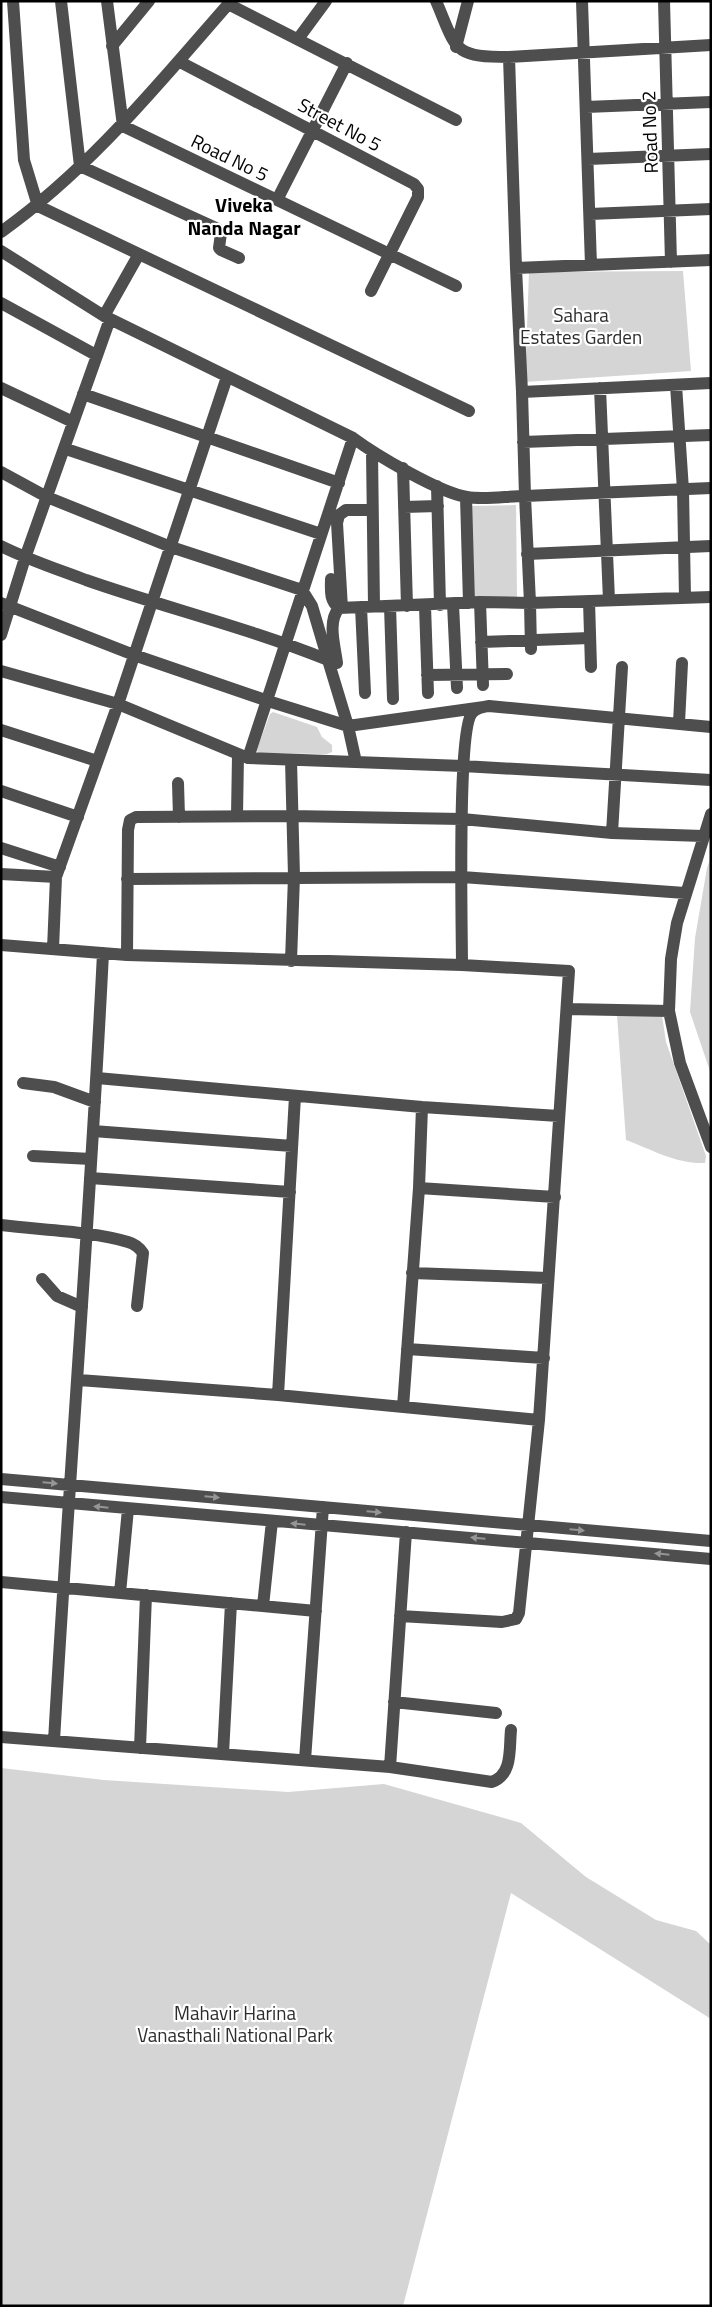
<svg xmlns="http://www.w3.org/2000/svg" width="712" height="2307" font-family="'Titillium Web',sans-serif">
<rect width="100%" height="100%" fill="#fff"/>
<path fill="#d5d5d5" d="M683 271 691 371 525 382 529 272Z
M516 505 517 598 471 599 469 506Z
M273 712 317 727 322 737 332 745V752L327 754 258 753 257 749 270 714Z
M711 857V1074L690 1012 695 938 707 868Z
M617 1015H662L666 1042 706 1156 705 1163C676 1164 653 1150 626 1140Z
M1 1768 104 1780 288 1792 384 1784 521 1823 586 1877 656 1920 696 1931 711 1945V2019L511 1893 403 2306H1Z"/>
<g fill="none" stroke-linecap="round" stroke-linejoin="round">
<path stroke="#4e4e4e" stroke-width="12" d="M13 1 24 160 38 206 469 411
M61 1 80 166 218 229 221 233 219 248 221 250 239 258
M107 1 123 126 456 286
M436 1C457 50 452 57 509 57
M582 1 591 265
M664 1 671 262
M228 4 456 120
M298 39 326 1
M112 46 149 1
M456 47 468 1
M180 62 414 184 418 189V197L371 291
M586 107 711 102
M588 159 711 154
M277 200 347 63
M590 214 711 209
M1 232C91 168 159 83 231 1
M1 251 104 316 353 438C376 455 440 493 467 497 485 500 507 496 525 496L530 603 480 602 339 608C329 600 331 590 331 579
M711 260 516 268 522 392 711 383
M516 268 509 57 711 45
M1 303 96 355
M104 316 139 254
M676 385 683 490 685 597
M1 388 73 422
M600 388 609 600
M522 392 525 496 711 488
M83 394 339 483
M523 442 711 435
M66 449 321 534
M372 452 374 606
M403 468 407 606
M1 472 47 497 171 547 302 590 312 606 328 660
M437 486 440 605
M466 497 469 603
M404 507 438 506
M1 546C29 560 57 569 86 580 166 608 249 628 328 660L348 726 356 762
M527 554 711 546
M589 601 591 667
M480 602 483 685
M1 603 134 655 268 701 348 726 484 707
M453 604 457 688
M390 606 393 699
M425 606 428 693
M361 607 365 693
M342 608 337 523 339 515 346 510H372
M1 635 25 558 110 319
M481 642 590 638
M531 649 530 603 711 597
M337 663C335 646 327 622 339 608
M1 671 118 704 248 758 463 766 711 780
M427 675 507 674
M679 723 682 663
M1 730 97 761
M248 758 353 438
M291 760 294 876 291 961
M178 783 179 817
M1 791 78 817
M711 814 677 923 671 959 669 1011 680 1063 711 1147
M237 816 238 755
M612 833 622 667
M1 848 60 867
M1 874 56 877
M127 879 462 877 685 893
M1 945 127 955 462 965 569 971 539 1420 519 1613 516 1619 502 1622 400 1616
M53 949 56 877 118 704 227 377
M127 955 128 830 130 820 136 817 291 816 462 819 612 833 703 836
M462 965C462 929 457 731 472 713 477 707 483 707 489 706L711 727
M567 1009 669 1011
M97 1078 422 1107 559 1116
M23 1083 54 1087 95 1102
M93 1131 292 1146
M33 1156 91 1159
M90 1178 290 1192
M419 1188 555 1197
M1 1225C40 1230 92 1231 128 1242 135 1244 139 1247 143 1253L137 1306
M412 1273 548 1278
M42 1279 57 1296 82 1307
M407 1349 544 1358
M79 1380 278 1395 539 1420
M278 1395 295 1096
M403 1407 419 1188 422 1107
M1 1479 711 1541
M1 1497 711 1559
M1 1582 316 1611
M120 1593 128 1509
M263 1606 272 1521
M394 1702 496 1713
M1 1737 390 1767 492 1782C513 1774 509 1749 511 1730
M54 1741C69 1478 90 1216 103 953
M140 1748 146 1595
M223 1754 231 1603
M305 1760 323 1507
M390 1767 406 1532"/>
</g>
<defs><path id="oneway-solid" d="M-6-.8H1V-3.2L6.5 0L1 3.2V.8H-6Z" transform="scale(1.25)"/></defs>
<g fill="#959595">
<use href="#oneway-solid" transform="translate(50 1483) rotate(5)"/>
<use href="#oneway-solid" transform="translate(212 1497) rotate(5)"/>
<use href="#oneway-solid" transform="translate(101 1507) rotate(-174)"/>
<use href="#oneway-solid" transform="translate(374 1512) rotate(5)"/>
<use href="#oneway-solid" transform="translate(298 1524) rotate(-174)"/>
<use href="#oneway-solid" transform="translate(577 1530) rotate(5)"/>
<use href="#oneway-solid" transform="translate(478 1538) rotate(-175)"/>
<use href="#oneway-solid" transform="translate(662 1554) rotate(-174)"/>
</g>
<g text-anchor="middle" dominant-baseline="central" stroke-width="4.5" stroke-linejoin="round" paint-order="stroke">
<g font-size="19" fill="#000" stroke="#fff">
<text transform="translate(340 124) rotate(28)">Street No 5</text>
<text transform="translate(649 132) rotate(-92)">Road No 2</text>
<text transform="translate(230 157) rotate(26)">Road No 5</text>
</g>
<g font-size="19" fill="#2c2c2c" stroke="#fff">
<text x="581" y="314">Sahara<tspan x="581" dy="22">Estates Garden</tspan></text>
<text x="235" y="2012">Mahavir Harina<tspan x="235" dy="22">Vanasthali National Park</tspan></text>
</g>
<g font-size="20" font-weight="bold" fill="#000" stroke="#fff">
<text x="244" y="204">Viveka<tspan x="244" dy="23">Nanda Nagar</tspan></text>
</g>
</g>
<rect width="712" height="2307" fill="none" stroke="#000000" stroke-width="5"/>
</svg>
